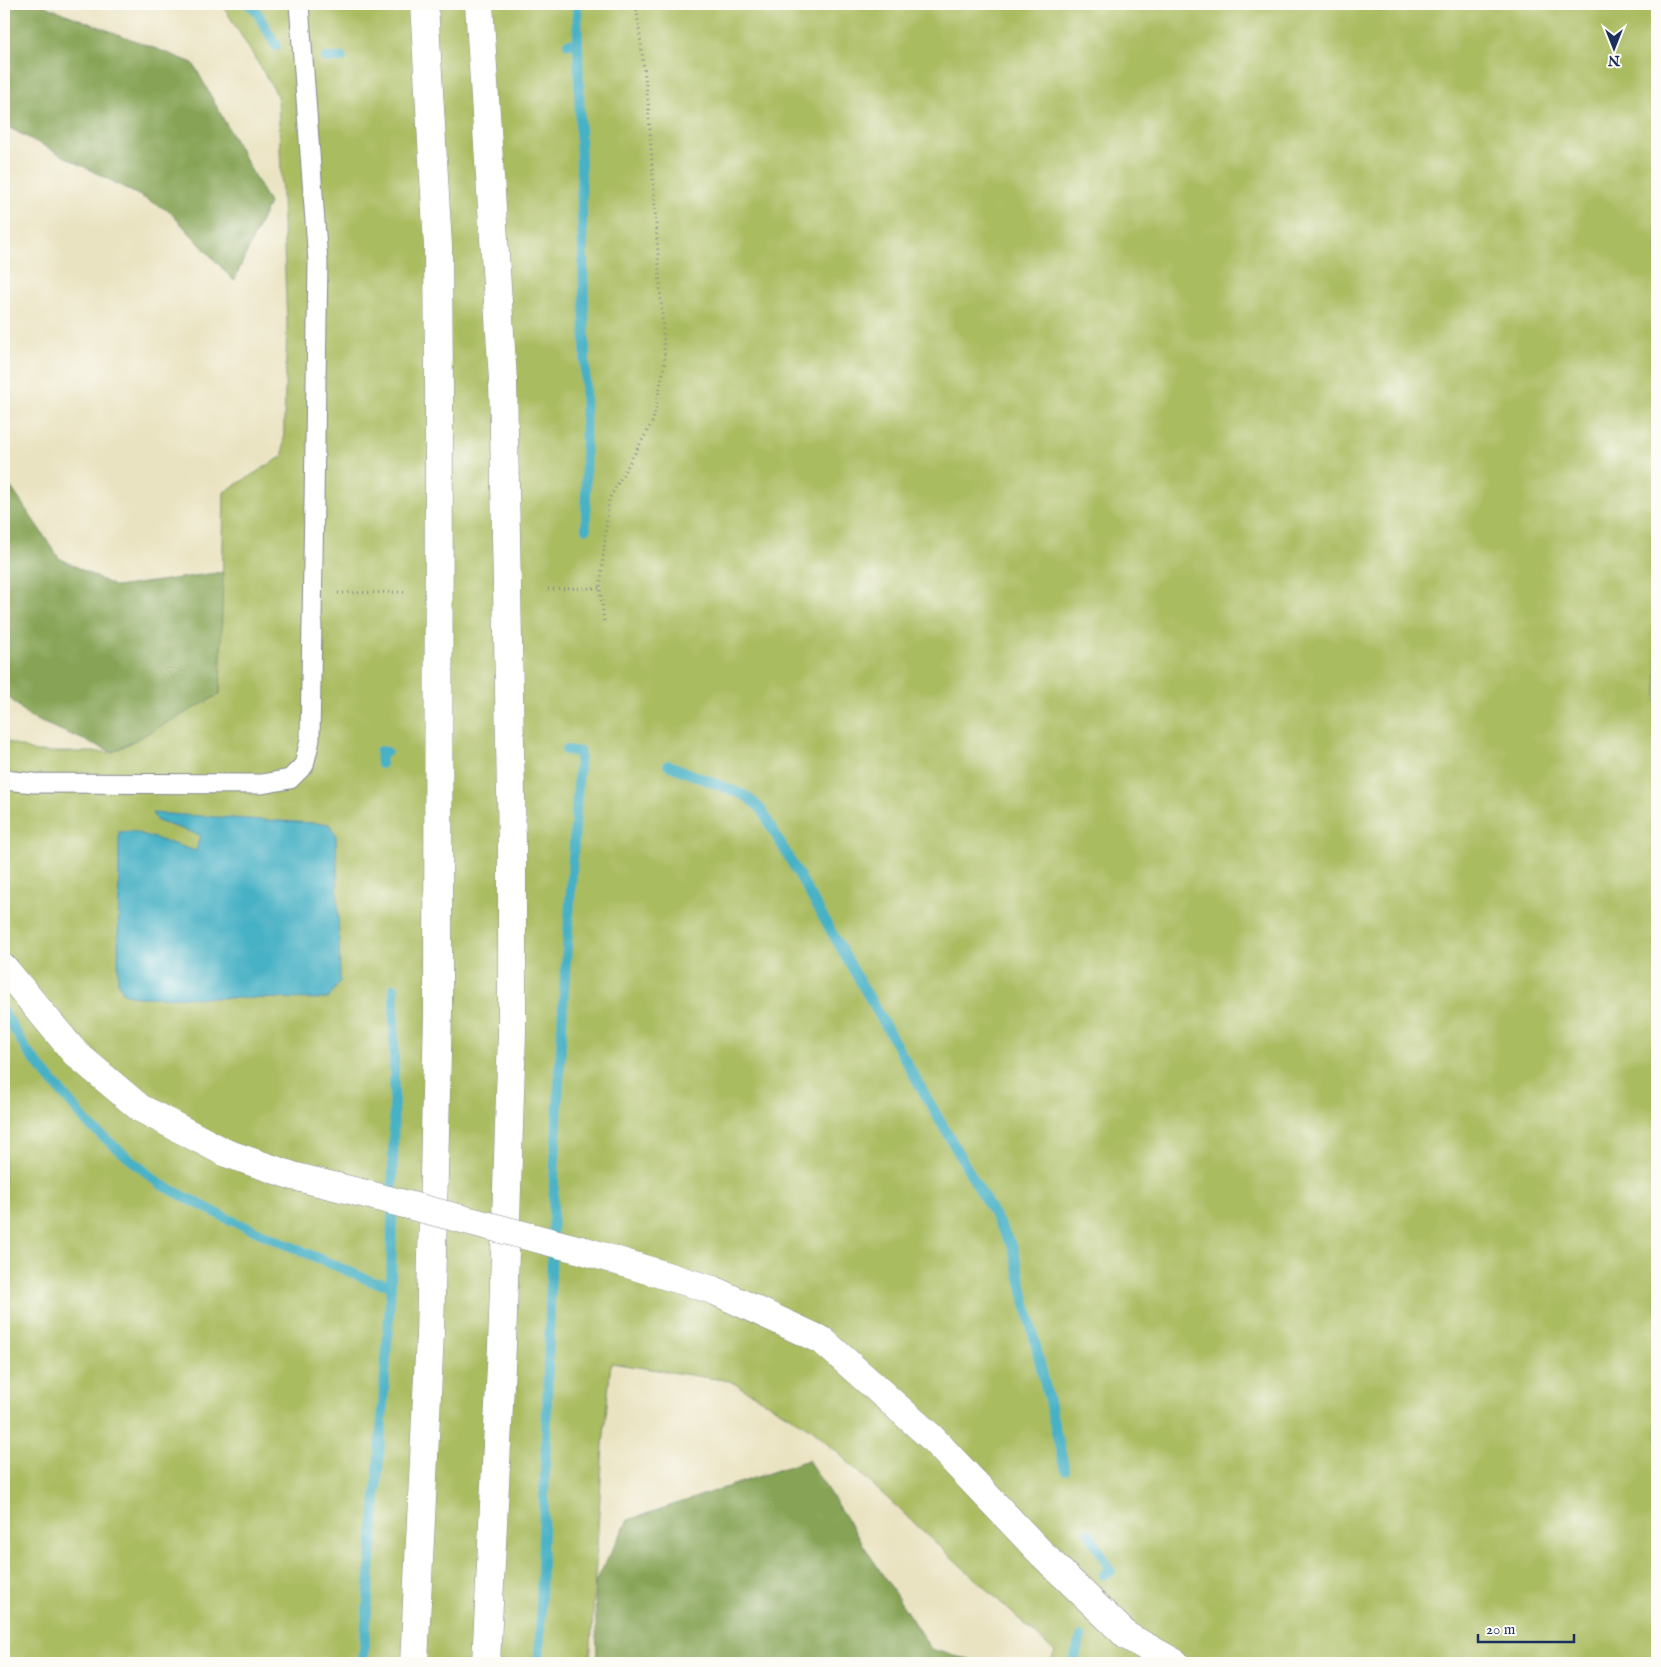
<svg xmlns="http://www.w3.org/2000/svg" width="1661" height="1667" font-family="'IM FELL English',serif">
<rect width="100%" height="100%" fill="#fdfcf7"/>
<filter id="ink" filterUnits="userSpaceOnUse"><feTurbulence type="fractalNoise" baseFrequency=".02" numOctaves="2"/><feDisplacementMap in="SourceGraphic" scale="10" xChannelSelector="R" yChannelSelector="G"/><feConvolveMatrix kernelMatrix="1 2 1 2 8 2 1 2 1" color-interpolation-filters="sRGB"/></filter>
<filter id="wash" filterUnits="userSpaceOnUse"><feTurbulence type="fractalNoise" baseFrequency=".0096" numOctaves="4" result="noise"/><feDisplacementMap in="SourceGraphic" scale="20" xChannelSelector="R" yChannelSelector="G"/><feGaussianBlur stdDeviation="1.12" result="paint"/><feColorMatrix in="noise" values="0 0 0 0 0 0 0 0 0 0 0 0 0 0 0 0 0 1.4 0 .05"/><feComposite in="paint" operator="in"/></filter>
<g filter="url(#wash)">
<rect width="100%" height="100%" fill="#eae3c1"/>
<path fill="#aabc60" stroke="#62765f" d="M222 4H1657V1663H1050L1055 1652 813 1430 730 1381 611 1363 603 1446 590 1663H4V740L35 752H113L220 694 224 492 283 456 287 325 278 96Z"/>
<path fill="#87a456" stroke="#516a5a" d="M4 4H40L193 63 269 203 234 281 169 211 4 125Z
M4 477 59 558 116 587 223 572 220 694 113 752 31 718 4 693Z
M808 1460 931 1649 979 1663H597L595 1583 628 1520Z"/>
<path fill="#47b1c5" stroke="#317092" d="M152 813 329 824 336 835 340 981 328 999 138 997 123 993 118 982 119 832 132 831 196 851 200 835 157 821Z"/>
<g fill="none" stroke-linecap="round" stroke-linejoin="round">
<path stroke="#47b1c5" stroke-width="10" d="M248 4 255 9 276 46
M577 4 578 43
M568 44 578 43 585 341 586 529
M326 58H342
M381 764 380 751 387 752
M668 765 746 796 761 809 1013 1248 1065 1470
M4 1012 27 1051 89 1125 160 1184 228 1219 373 1282 391 1285 394 1098V988
M1089 1533 1111 1571 1104 1575
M363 1663 382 1420 391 1285
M539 1663 554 1181 563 1007 580 752 566 750
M1073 1663 1081 1637"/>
</g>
</g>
<g filter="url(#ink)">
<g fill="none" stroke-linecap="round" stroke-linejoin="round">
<g stroke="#828990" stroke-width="21">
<path id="service" d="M4 780 34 783 262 784 290 779 304 765 310 740 318 262 299 4"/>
</g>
<g stroke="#828990" stroke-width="29">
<path id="minor" d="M4 968 75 1053 140 1108 226 1153 293 1176 358 1192
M585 1251 713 1290 823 1341 931 1437 1043 1555 1127 1636 1175 1663"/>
</g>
<g stroke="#828990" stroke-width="29">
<path id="motorway" d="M479 4 503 380 512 848V1032L502 1346 486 1663
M414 1663 430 1334 438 1013 439 389 438 246 424 4"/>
</g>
<path stroke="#828990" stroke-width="3" stroke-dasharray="1 4" stroke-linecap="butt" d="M548 589 600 588
M338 593 405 592
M604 621 600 588 609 499 653 421 665 362 648 101 636 4"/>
<use href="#service" stroke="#fff" stroke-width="19"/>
<use href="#minor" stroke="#fff" stroke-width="28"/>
<use href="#motorway" stroke="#fff" stroke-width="28"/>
<g stroke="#828990" stroke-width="29" stroke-linecap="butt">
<path id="minor-bridge" d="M358 1192 585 1251"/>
</g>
<use href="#minor-bridge" stroke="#fff" stroke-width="28"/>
</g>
</g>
<rect width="1661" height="1667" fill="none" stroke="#fdfcf7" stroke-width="20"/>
<g transform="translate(1614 48) rotate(180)" stroke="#fdfcf7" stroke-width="4" paint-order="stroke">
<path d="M0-4L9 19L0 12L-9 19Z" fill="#1b2f5e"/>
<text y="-8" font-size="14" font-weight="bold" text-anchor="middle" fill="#1b2f5e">N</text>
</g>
<path d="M1478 1634v8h96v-8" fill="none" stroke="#1b2f5e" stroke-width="2.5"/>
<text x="1486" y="1634" font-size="15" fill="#1b2f5e" stroke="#fdfcf7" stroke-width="4" paint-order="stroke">20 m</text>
</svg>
